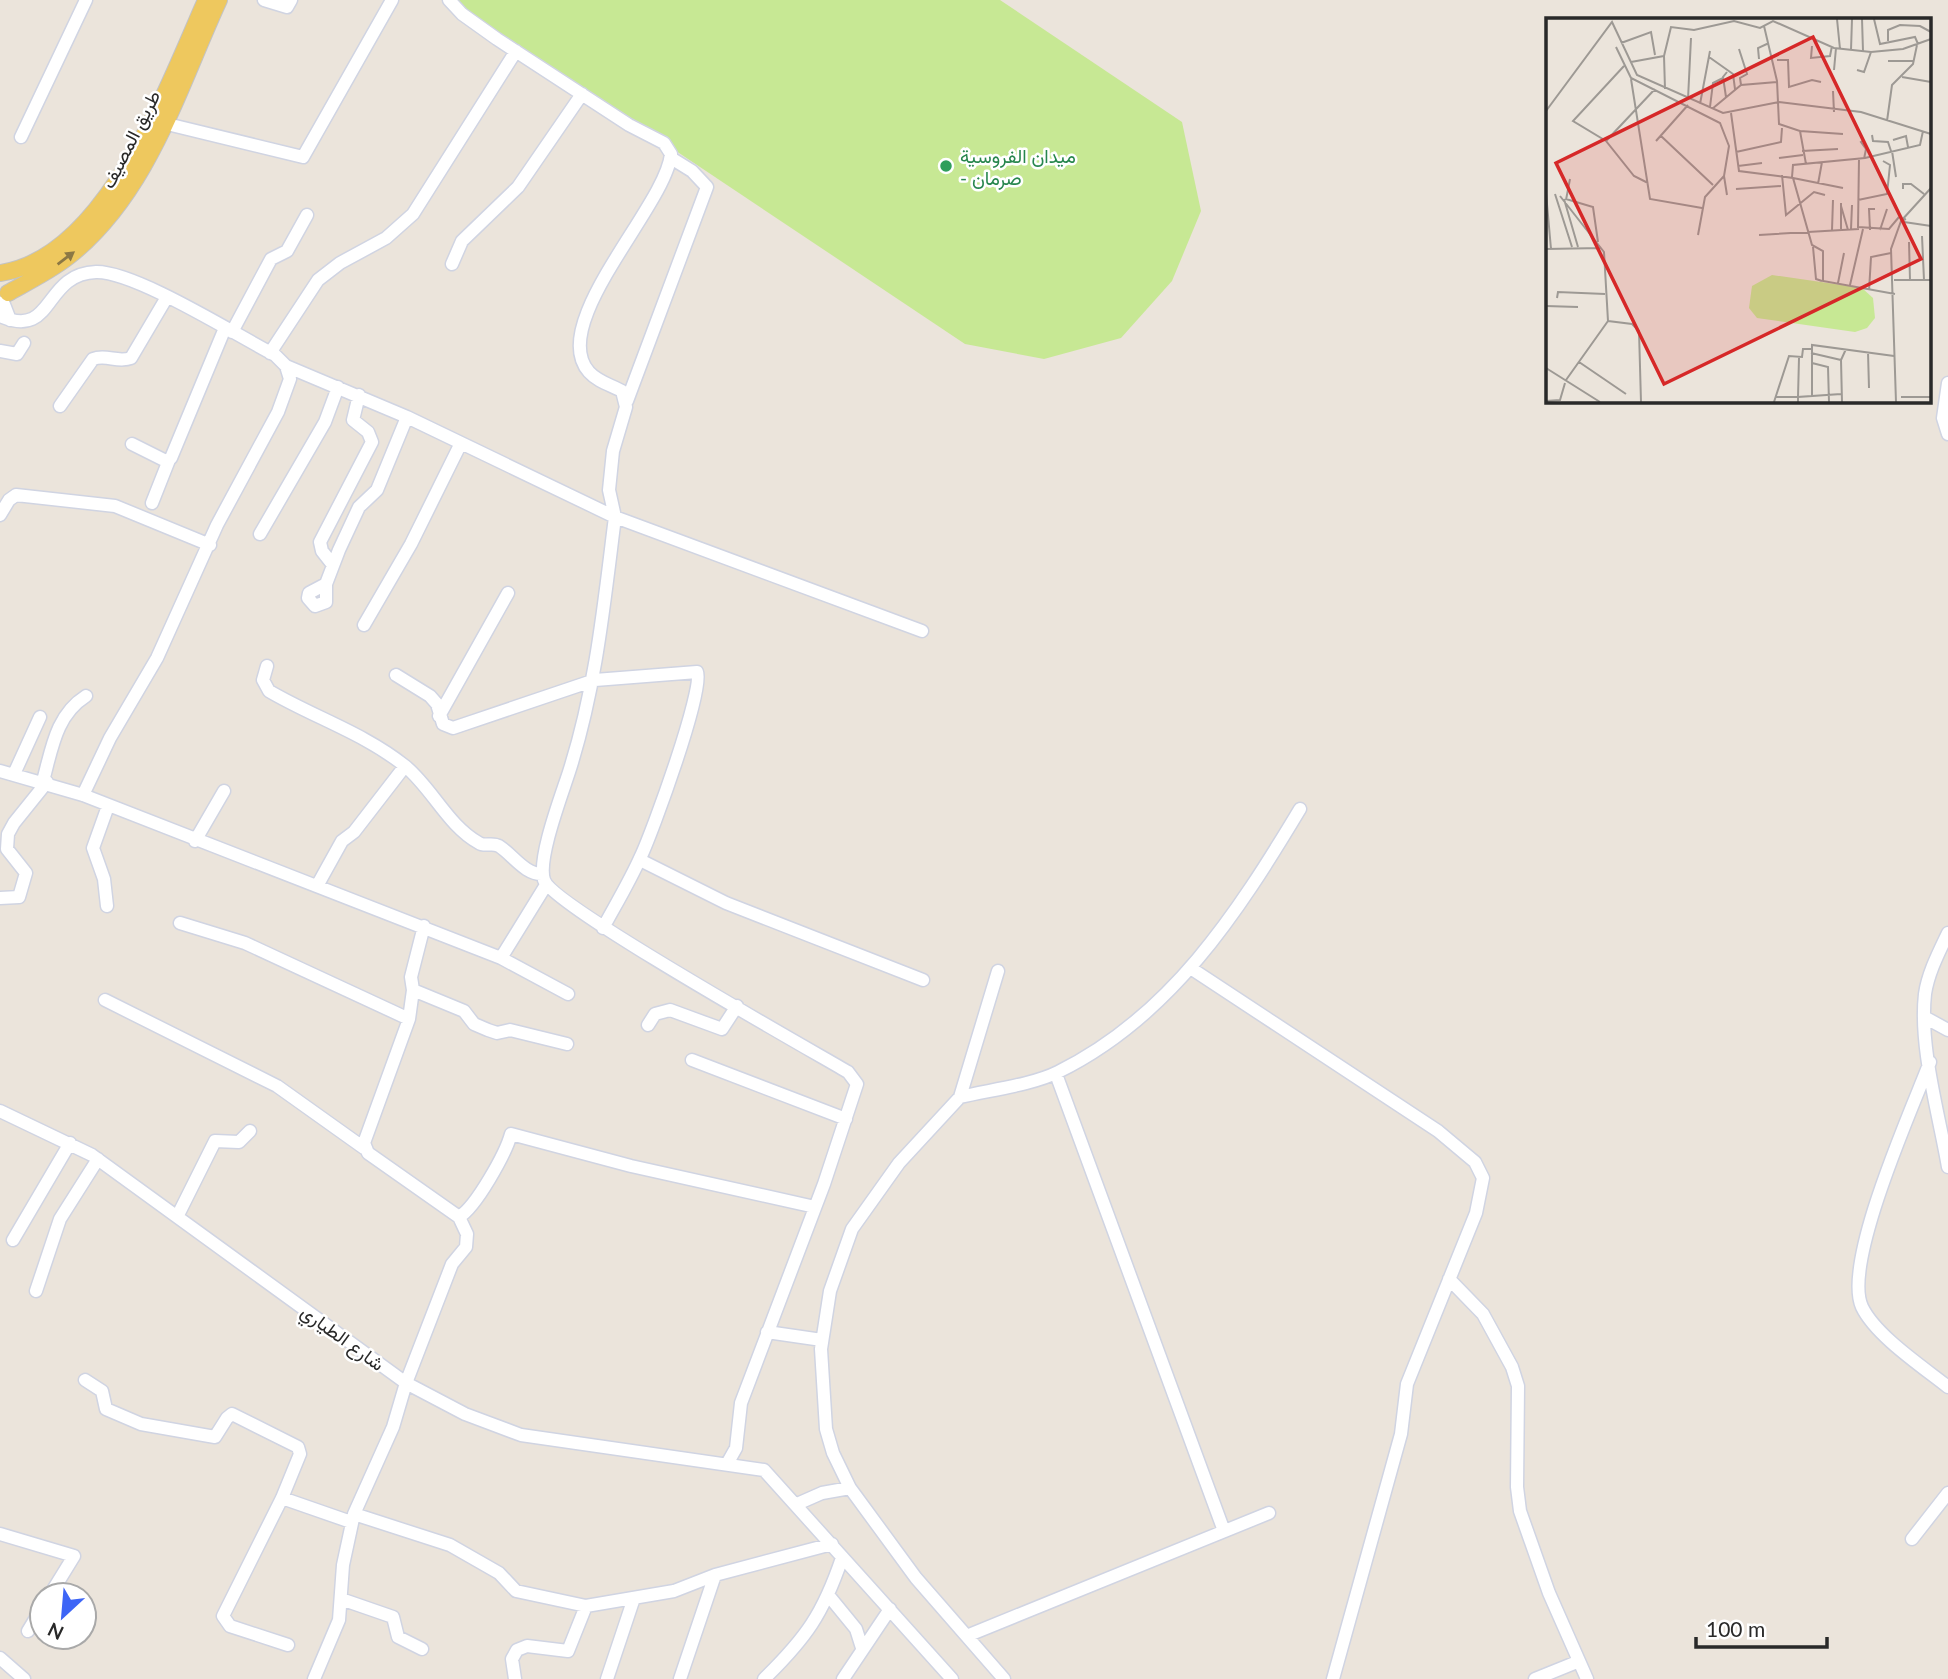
<svg xmlns="http://www.w3.org/2000/svg" width="1948" height="1679" font-family="Lato,Vazirmatn,sans-serif">
<rect width="100%" height="100%" fill="#ebe4db"/>
<path fill="#c7e894" d="M456 0H1000L1182 122 1201 211 1172 281 1121 338 1044 359 965 344 471 14Z"/>
<g fill="none" stroke-linecap="round" stroke-linejoin="round">
<g stroke="#d0d4e2" stroke-width="15">
<path id="minor" d="M264 0 287 7 291 0
M449 0 462 14 497 39 629 125 664 143 671 154C666 206 546 324 589 372 598 382 611 385 622 391L626 407 613 451 609 490 615 517C604 604 596 688 569 772 562 794 537 859 544 880 552 905 807 1048 848 1072L857 1084 824 1184 741 1403 736 1448 727 1464
M163 123 303 157 392 0
M21 137 86 0
M452 264 462 241 518 187 582 94
M3 302 10 320
M0 316C55 340 42 274 96 272 135 271 236 335 275 355L286 366 290 379 278 412 217 525 157 658 110 738 83 795
M232 332 271 259 287 251 307 215
M0 351 17 354 24 343
M270 353 318 280 340 263 386 238 413 214 516 51
M286 366 407 417 615 517 922 631
M1948 383 1943 418 1948 434
M627 401 707 187 692 171 671 158
M60 406 93 359C106 354 118 363 131 358L167 297
M132 444 166 461 171 458 225 328
M152 503 169 460
M0 515 9 500 16 495 115 506 210 545
M260 534 325 422 338 387
M333 565 322 551 320 542 372 442 368 432 353 420 359 395
M326 584 309 593 308 598 315 606 326 602V584L339 550 359 507 377 490 407 417
M364 625 411 544 461 443
M267 666 263 680 269 691C313 717 364 733 405 766 432 788 448 826 479 843 485 847 492 842 499 846 513 855 525 875 543 874
M396 675 430 696 437 704 443 724 453 728 595 680 697 672C705 688 652 833 641 856 630 881 616 904 603 928
M439 716 508 593
M0 771 83 795 501 958 546 885
M14 774 40 717
M43 781C52 748 56 715 86 696
M195 841 224 791
M640 860 726 903 923 980
M317 886 342 841 354 832 405 766
M0 898 19 897 26 873 7 849 8 834 14 823 47 782
M107 906 104 879 93 848 108 806
M180 923 245 943 409 1019
M1948 933C1939 952 1928 973 1925 994 1919 1047 1939 1114 1948 1167
M501 958 568 994
M1192 969 1438 1131 1475 1162 1483 1178 1476 1213 1407 1384 1401 1434 1333 1679
M998 971 960 1097 899 1163 852 1229 830 1291 821 1349 826 1429 833 1453 850 1488 916 1578 1004 1679
M413 990 464 1011 474 1024 488 1030 497 1033 510 1030 567 1044
M105 1000 277 1086 364 1148
M1926 1018 1948 1030
M648 1025 655 1014 670 1010 722 1029 737 1006
M692 1060 846 1119
M1930 1062C1912 1109 1842 1264 1862 1307 1876 1336 1923 1367 1948 1387
M1056 1074 1224 1531
M960 1097C989 1090 1032 1085 1058 1072 1170 1017 1237 914 1300 809
M0 1111 92 1155 406 1383 465 1414 521 1435 764 1470 952 1679
M178 1215 215 1141 239 1142 250 1131
M459 1217C476 1207 506 1153 511 1134L631 1166 815 1207
M13 1240 70 1143
M1449 1279 1483 1314 1512 1367 1518 1386 1517 1487 1520 1511 1549 1593 1587 1679
M36 1291 60 1219 98 1159
M767 1332 822 1340
M85 1380 102 1391 106 1409 141 1424 215 1437 227 1418 232 1414 298 1447 300 1454 282 1498 223 1616 230 1626 288 1645
M282 1498 351 1522
M797 1504 822 1493 850 1488
M354 1514 450 1545 499 1573 516 1591 586 1606 674 1591 715 1575 832 1544
M0 1534 74 1556 50 1595
M1912 1539 1948 1493
M829 1596 856 1629 862 1648
M341 1599 393 1617 398 1637 422 1649
M28 1631 42 1608
M969 1635 1269 1513
M0 1658 24 1679
M314 1679 339 1620 343 1565 354 1514 393 1427 406 1383 452 1264 466 1247 467 1234 459 1217 368 1153 364 1143 409 1019 413 990 411 977 424 926
M515 1679 512 1659 517 1650 527 1646 568 1651 586 1606
M607 1679 634 1598
M680 1679 715 1575
M764 1679C806 1638 823 1614 842 1558
M843 1679 890 1609
M1535 1679 1577 1662"/>
</g>
<g stroke="#c3c3c3" stroke-width="18">
<path id="major" d="M0 273C106 258 168 85 206 0
M8 293C28 282 50 271 68 257 148 194 178 89 219 0"/>
</g>
<use href="#minor" stroke="#fff" stroke-width="12"/>
<use href="#major" stroke="#eec85e" stroke-width="16"/>
</g>
<defs><path id="oneway-solid" d="M-6-.8H1V-3.2L6.5 0L1 3.2V.8H-6Z" transform="scale(1.75)"/></defs>
<use fill="#8c7844" href="#oneway-solid" transform="translate(66 258) rotate(-37)"/>
<circle fill="#2e9e5b" stroke="#fff" stroke-width="2.5" cx="946" cy="166" r="7"/>
<g text-anchor="middle" dominant-baseline="central" stroke-width="5" stroke-linejoin="round" paint-order="stroke">
<g font-size="19" fill="#292929" stroke="#fff">
<text transform="translate(130 139) rotate(-63)">طريق المصيف</text>
<text transform="translate(343 1337) rotate(36)">شارع الطياري</text>
</g>
<g font-size="19" fill="#27864d" stroke="#fff" text-anchor="start">
<text x="960" y="155">ميدان الفروسية<tspan x="960" dy="22">- صرمان</tspan></text>
</g>
</g>
<g transform="translate(1546 18)">
<rect width="385" height="385" fill="#ebe4db"/>
<path d="M226 257 316 270 327 280 329 300 321 310 309 314 211 300 203 290 206 268Z" fill="#c7e894"/>
<path fill="none" stroke="#9d9994" stroke-width="2" d="M291 1 294 31M316 1 317 33M328 1 334 26 369 19 372 26M218 8 231 63 233 106 254 113 260 146M342 23V12L354 7 374 8 385 14M75 25 105 14 109 37M266 28 265 40 284 38 286 28M70 29 85 60 174 105 183 128 178 158 181 177M193 31 201 56 194 60 195 67M305 32 306 1M118 38 125 9 148 12 188 3 214 10 227 3 288 30 325 34 357 31 385 21M163 39 187 56 189 71M213 41 212 30 223 25M231 42H242L243 69 266 62 275 64M342 43H368M85 44 118 38 119 71M78 48 27 103 60 123 88 158 102 165M288 52 290 30M311 52 318 54 325 34M356 59 385 64M85 61 104 181 156 190M287 73 288 94M180 79 177 59 181 54M142 81 145 20M154 86 164 33M164 89 167 65 177 60M166 91 195 67 231 64M0 93 66 4 91 57 177 95 233 84 315 94 385 116M185 95 193 153 247 160 266 227 277 233V263L349 276M341 103 346 67 367 46 371 27M254 113 297 116M326 117 327 123 342 124 345 133M115 118 167 167M347 122 360 118 362 129M60 123 109 71M110 123 142 87M256 133 292 131M346 133 350 159M190 134 235 124 236 110M233 140 257 137M313 141 312 209 343 211 353 199M318 141 320 131 315 124 318 122M192 148 216 145M236 157 240 197 268 174 279 177M246 159 247 147 319 140 374 127 377 113M247 160 297 170M272 166 276 144M190 171 235 168M357 171V166H365L378 176M0 175 5 231M9 176 26 229M14 178 58 234 62 303M18 181 32 229M20 181 47 189 52 224M20 182 24 161M312 182 341 176 344 147 337 143M295 188 302 212M360 201 355 203 385 170M358 204 385 208M295 211V185M305 211 306 187M286 212 287 182M324 212 323 191H329M334 212 341 191M152 217 159 179 178 158M213 217 313 211M376 218 378 262M363 224 364 262M267 229 270 261 276 263M0 231 55 230M348 262H385M292 265 298 235M304 267 317 211M323 273 325 239 345 235M11 280 12 274 59 276M0 288 32 289M62 303 86 306 93 313 95 384M322 334 323 370M265 335 295 342M33 344 80 376M266 345 282 349 283 384M0 350 54 384M20 362 62 303M266 378V327L348 338M229 379H252L253 340M355 379H385M0 383 14 382 19 365M228 384 243 338 256 339 257 331H266M252 384V379L295 376M296 384 295 342 300 331M350 384 345 231 355 203"/>
<path fill="#d62828" fill-opacity="0.15" stroke="#d62828" stroke-width="3.5" d="M267 19 375 241 118 366 10 145Z"/>
<rect width="385" height="385" fill="none" stroke="#292929" stroke-width="3.5"/>
</g>
<g transform="translate(63 1616) rotate(206)"><circle r="33" fill="#ffffff" stroke="#a9a9a9" stroke-width="2"/>
<path d="M0-5L12 26L0 18L-12 26Z" fill="#3d65f6"/>
<text y="-10" font-size="19" font-weight="bold" text-anchor="middle" fill="#292929">N</text>
</g>
<path d="M1696 1637v10h131v-10" fill="none" stroke="#292929" stroke-width="3.5"/>
<text x="1706" y="1637" font-size="21" fill="#292929" stroke="#ffffff" stroke-width="5" paint-order="stroke">100 m</text>
</svg>
